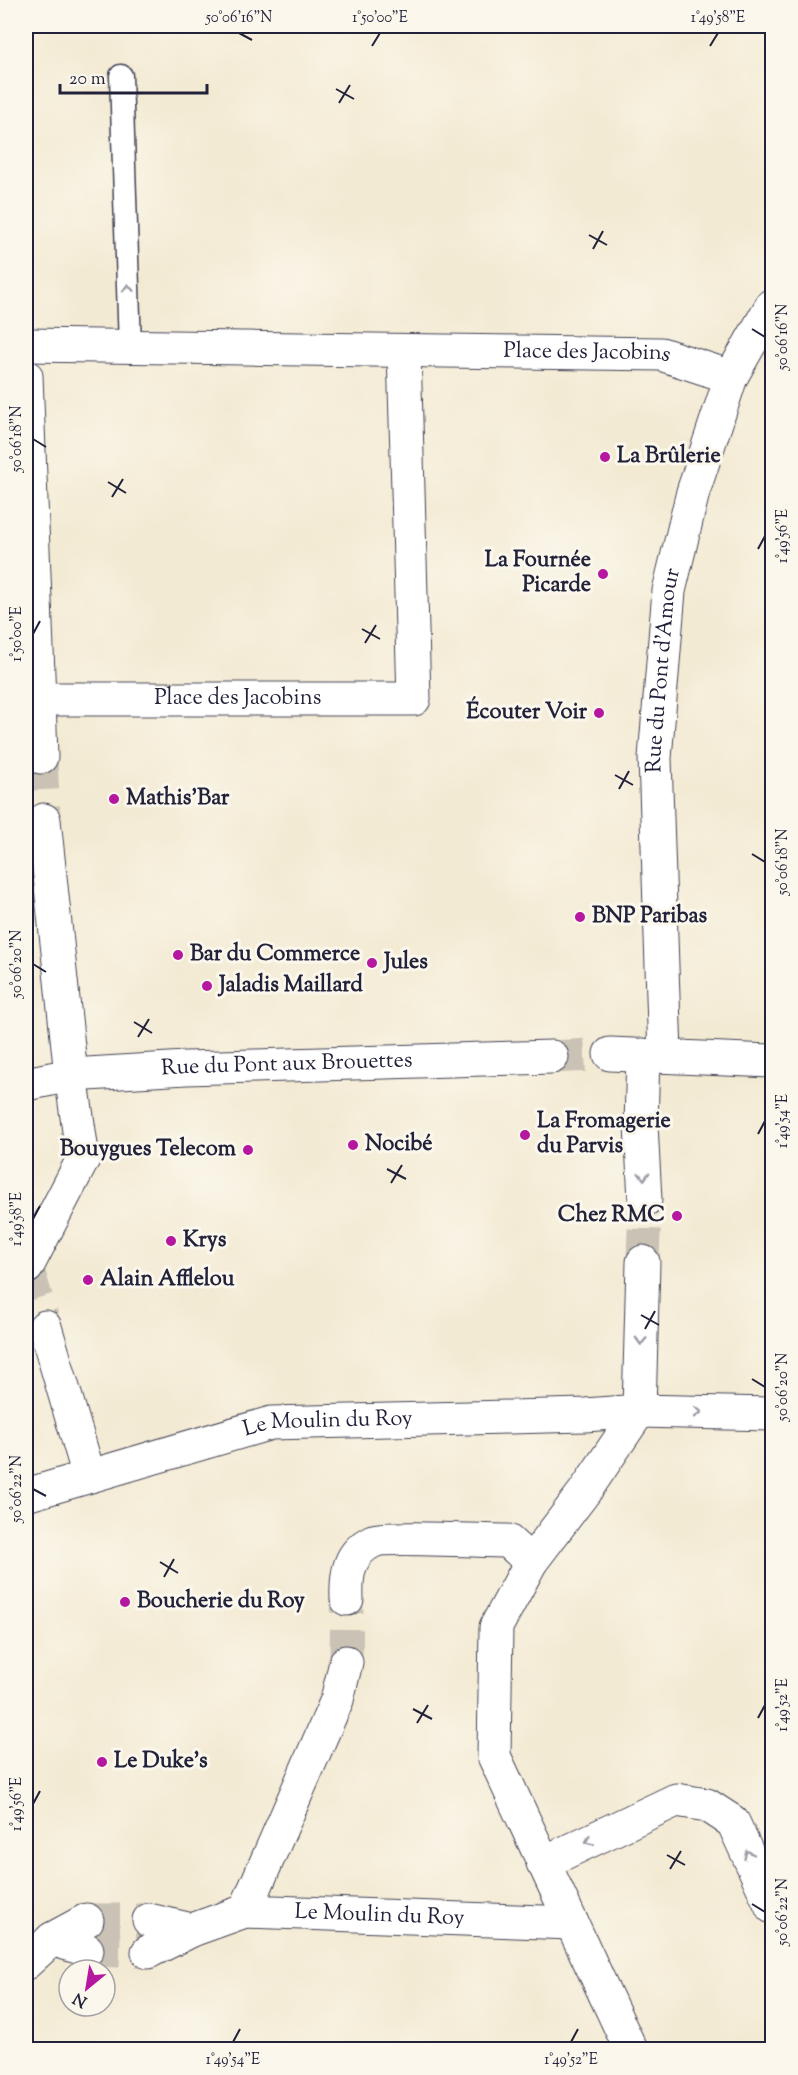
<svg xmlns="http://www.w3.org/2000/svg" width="798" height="2075" font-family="'Sorts Mill Goudy',serif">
<rect width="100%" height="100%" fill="#fbf7ec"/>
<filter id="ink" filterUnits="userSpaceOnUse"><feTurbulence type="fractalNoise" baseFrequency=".0167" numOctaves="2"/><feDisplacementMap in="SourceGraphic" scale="12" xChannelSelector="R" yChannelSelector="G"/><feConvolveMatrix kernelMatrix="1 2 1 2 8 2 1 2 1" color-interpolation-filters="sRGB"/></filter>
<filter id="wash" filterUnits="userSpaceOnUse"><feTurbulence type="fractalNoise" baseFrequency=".008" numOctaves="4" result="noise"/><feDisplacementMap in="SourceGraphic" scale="24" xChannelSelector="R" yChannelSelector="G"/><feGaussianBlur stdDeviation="1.35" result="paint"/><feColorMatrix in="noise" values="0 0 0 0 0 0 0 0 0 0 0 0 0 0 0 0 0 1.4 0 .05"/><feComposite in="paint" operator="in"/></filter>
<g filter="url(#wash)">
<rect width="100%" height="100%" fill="#f3ead3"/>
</g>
<g filter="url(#ink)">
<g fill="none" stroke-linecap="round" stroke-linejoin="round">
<path stroke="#c9c2b5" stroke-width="33" stroke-dasharray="33 16" stroke-linecap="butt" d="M41 757 44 820
M27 1267 45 1327"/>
<path stroke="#c9c2b5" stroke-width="33" stroke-dasharray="33 16" stroke-linecap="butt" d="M643 1262 645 1200
M346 1662 347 1599
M87 1920H149
M87 1950 148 1952"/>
<path stroke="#c9c2b5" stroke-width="33" stroke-dasharray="33 16" stroke-linecap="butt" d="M552 1057 610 1054"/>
<g stroke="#414052" stroke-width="25">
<path id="service" d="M121 76 130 347"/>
</g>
<g stroke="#414052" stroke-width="35">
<path id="pedestrian" d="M39 699 41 757
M27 1267 83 1159 71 1075 44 820
M45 1327 89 1476"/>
</g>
<g stroke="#414052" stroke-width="35">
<g id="minor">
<path id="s1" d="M26 345 661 354 731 377"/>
<path id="s2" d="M26 376 39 699H414L404 351"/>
<path d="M643 1055 641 1125 645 1200"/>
<path id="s3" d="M665 1056 655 758 669 591 693 492 731 377 772 305"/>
<path d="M639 1411 643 1262"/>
<path id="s4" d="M26 1495 271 1423 585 1415 639 1411 772 1414"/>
<path d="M347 1599C346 1575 348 1553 373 1541 383 1536 488 1541 508 1541L531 1562"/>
<path d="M543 1863 676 1800 707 1805 733 1822 772 1907"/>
<path d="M245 1911 337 1700 346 1662"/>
<path d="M149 1920 192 1930"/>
<path d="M87 1950 52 1939 87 1920"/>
<path id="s5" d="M148 1952 192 1930 245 1911 572 1923"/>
<path d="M26 1963 52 1939"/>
<path d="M631 2050 494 1756 496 1627 531 1562 585 1491 639 1411"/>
</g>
</g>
<g stroke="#414052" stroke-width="35">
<g id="tertiary">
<path d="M610 1054 772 1061"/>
<path id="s6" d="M26 1084 71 1075 186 1068 552 1057"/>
</g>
</g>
<use href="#service" stroke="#fff" stroke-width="22"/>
<use href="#pedestrian" stroke="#fff" stroke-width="33"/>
<use href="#minor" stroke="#fff" stroke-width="33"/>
<use href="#tertiary" stroke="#fff" stroke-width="33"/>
</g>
<defs><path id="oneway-chevron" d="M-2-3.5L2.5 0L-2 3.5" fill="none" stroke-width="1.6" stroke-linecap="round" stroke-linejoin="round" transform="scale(1.5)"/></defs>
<g stroke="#9c9ca7">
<use href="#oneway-chevron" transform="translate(128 288) rotate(-92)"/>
<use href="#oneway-chevron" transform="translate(644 1176) rotate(88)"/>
<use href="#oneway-chevron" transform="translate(641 1341) rotate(92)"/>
<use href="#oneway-chevron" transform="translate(698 1412) rotate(1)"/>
<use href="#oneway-chevron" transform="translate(589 1841) rotate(155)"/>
<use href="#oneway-chevron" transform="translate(748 1854) rotate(-115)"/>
</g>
</g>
<path fill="none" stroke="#22223b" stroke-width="2" d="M239 33 252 40M372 46 380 33M710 46 718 33M336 89 354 99M339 103 350 85M589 235 607 245M593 249 603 231M752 329 765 337M33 439 46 447M108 482 126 493M112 497 123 479M758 549 765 536M362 629 380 639M33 634 40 621M365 643 376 625M615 775 633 785M619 789 629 771M752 854 765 862M33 964 46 972M134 1022 152 1033M138 1037 149 1019M758 1134 765 1121M387 1169 406 1179M391 1183 402 1165M33 1219 40 1206M641 1315 659 1325M645 1329 655 1311M752 1379 765 1387M33 1489 46 1496M160 1562 178 1573M164 1577 174 1559M413 1709 432 1719M758 1718 765 1705M417 1723 428 1705M33 1804 40 1791M667 1855 685 1865M670 1869 681 1851M752 1904 765 1912M233 2042 240 2029M571 2042 578 2029"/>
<g fill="#b5179e" stroke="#fbf7ec" stroke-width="2">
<circle cx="605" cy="457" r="6"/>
<circle cx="603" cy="574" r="6"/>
<circle cx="599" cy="713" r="6"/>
<circle cx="114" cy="799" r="6"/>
<circle cx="580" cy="917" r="6"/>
<circle cx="178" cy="955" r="6"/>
<circle cx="372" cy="963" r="6"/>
<circle cx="207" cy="986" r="6"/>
<circle cx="525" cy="1135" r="6"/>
<circle cx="353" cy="1145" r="6"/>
<circle cx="248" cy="1150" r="6"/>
<circle cx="677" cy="1216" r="6"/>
<circle cx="171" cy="1241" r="6"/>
<circle cx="88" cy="1280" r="6"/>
<circle cx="125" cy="1602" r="6"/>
<circle cx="102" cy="1762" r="6"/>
</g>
<g text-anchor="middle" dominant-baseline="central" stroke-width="6" stroke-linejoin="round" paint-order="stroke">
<g font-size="22" fill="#22223b" stroke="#fbf7ec">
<text stroke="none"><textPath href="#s1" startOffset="561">Place des Jacobins</textPath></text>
<text stroke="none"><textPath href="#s3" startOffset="386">Rue du Pont d'Amour</textPath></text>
<text stroke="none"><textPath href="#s2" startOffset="522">Place des Jacobins</textPath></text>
<text stroke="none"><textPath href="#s6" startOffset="262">Rue du Pont aux Brouettes</textPath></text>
<text stroke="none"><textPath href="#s4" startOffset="312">Le Moulin du Roy</textPath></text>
<text stroke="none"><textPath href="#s5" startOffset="240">Le Moulin du Roy</textPath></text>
</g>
<g font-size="22" font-weight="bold" fill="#22223b" stroke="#fbf7ec" text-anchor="start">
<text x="617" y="457">La Brûlerie</text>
<text x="591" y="561" text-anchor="end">La Fournée<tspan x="591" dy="25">Picarde</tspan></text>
<text x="587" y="713" text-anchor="end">Écouter Voir</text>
<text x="126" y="799">Mathis'Bar</text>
<text x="592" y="917">BNP Paribas</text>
<text x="190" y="955">Bar du Commerce</text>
<text x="384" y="963">Jules</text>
<text x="219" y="986">Jaladis Maillard</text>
<text x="537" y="1122">La Fromagerie<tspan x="537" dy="25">du Parvis</tspan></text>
<text x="365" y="1145">Nocibé</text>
<text x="236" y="1150" text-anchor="end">Bouygues Telecom</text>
<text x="665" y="1216" text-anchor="end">Chez RMC</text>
<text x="183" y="1241">Krys</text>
<text x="100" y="1280">Alain Afflelou</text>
<text x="137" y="1602">Boucherie du Roy</text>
<text x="114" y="1762">Le Duke's</text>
</g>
</g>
<rect width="798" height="2075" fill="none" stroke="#fbf7ec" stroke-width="66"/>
<g transform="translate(87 1988) rotate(210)"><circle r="28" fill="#fbf7ec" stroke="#a4a2a5" stroke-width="1.5"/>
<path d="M0-4.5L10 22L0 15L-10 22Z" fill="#b5179e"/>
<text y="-9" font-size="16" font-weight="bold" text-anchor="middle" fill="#22223b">N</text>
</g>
<path d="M60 84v9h147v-9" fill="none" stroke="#22223b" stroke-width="3"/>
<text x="69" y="84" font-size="18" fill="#22223b" stroke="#fbf7ec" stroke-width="4.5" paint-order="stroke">20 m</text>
<rect x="33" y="33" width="732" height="2009" fill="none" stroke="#22223b" stroke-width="2"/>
<g font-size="15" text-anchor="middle" fill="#22223b">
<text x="239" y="22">50°06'16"N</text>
<text x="380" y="22">1°50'00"E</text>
<text x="718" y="22">1°49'58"E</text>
<text transform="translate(782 337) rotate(-90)" y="5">50°06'16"N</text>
<text transform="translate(16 439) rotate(-90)" y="5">50°06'18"N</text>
<text transform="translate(782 536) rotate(-90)" y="5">1°49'56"E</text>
<text transform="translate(16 634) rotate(-90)" y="5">1°50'00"E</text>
<text transform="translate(782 862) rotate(-90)" y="5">50°06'18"N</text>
<text transform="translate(16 964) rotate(-90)" y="5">50°06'20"N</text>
<text transform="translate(782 1121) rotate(-90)" y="5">1°49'54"E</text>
<text transform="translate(16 1219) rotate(-90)" y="5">1°49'58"E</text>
<text transform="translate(782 1387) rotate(-90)" y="5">50°06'20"N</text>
<text transform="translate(16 1489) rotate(-90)" y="5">50°06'22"N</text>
<text transform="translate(782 1705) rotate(-90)" y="5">1°49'52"E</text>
<text transform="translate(16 1804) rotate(-90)" y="5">1°49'56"E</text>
<text transform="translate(782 1912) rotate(-90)" y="5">50°06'22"N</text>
<text x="233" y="2064">1°49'54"E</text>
<text x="571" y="2064">1°49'52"E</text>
</g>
</svg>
